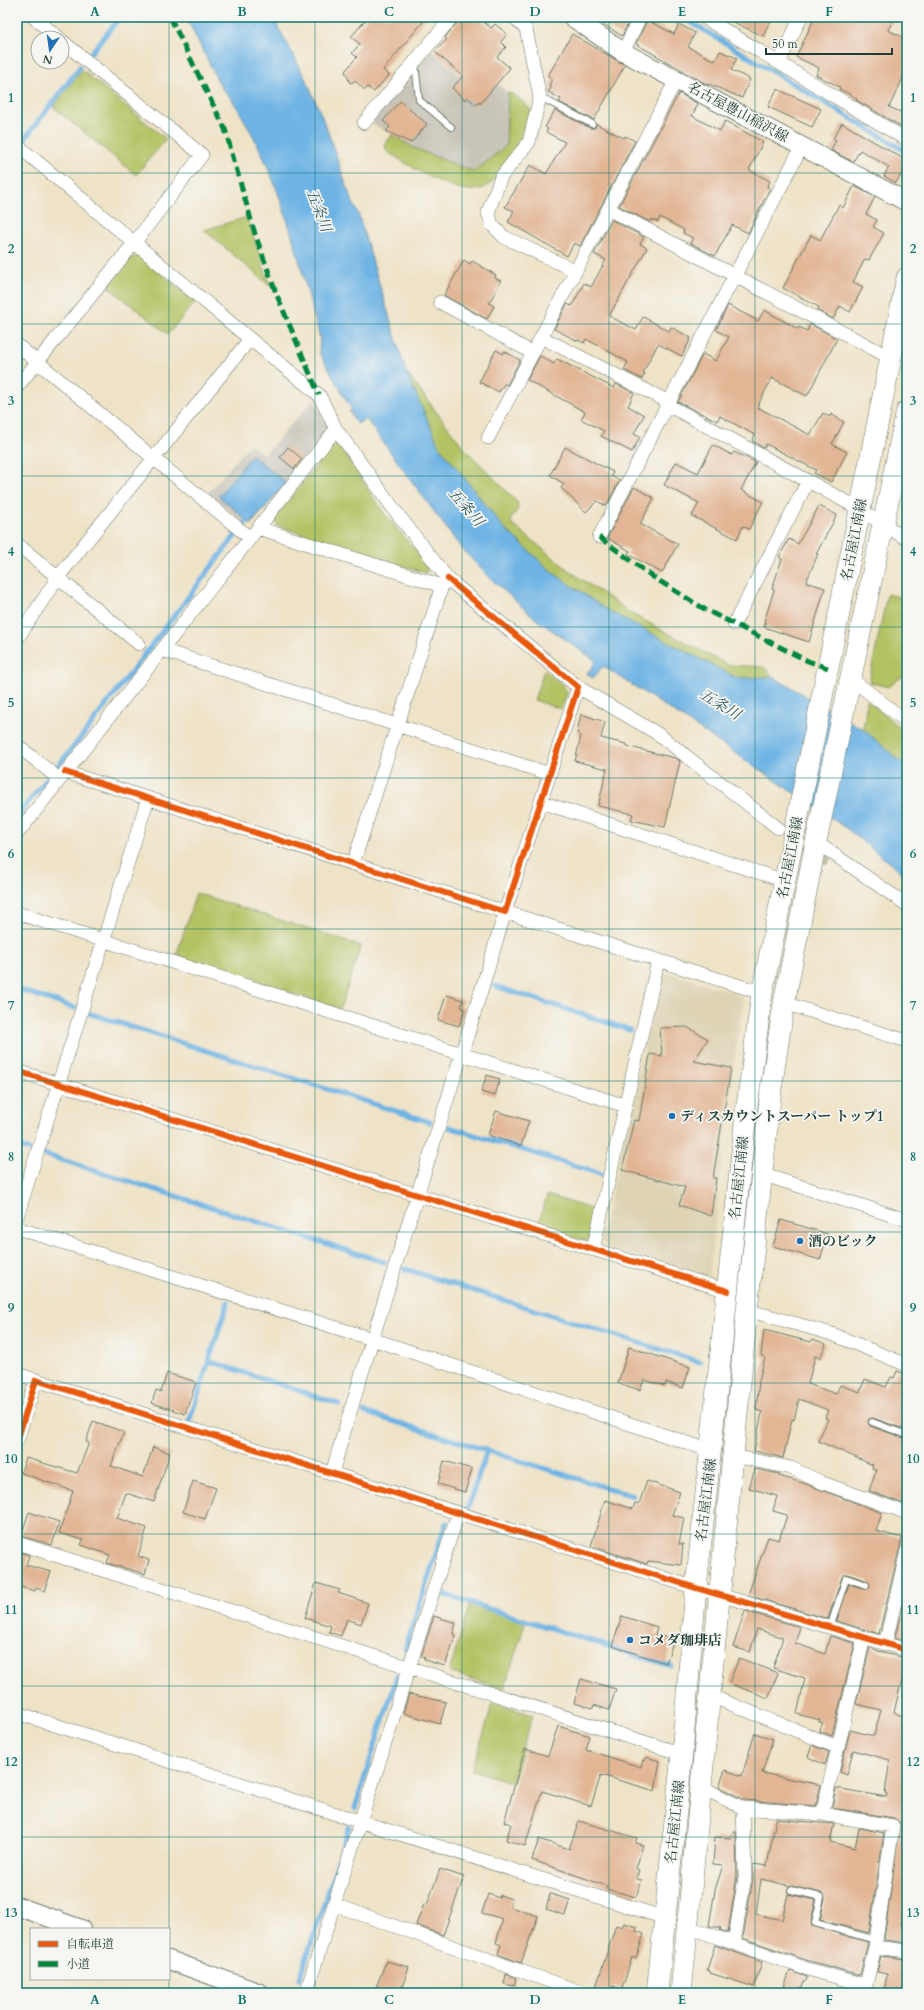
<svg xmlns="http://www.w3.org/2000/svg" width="924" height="2010" font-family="Cardo,'Noto Serif JP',serif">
<rect width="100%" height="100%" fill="#f6f6f2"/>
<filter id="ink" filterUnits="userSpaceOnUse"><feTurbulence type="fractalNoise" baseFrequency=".025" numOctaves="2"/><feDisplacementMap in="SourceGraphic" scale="8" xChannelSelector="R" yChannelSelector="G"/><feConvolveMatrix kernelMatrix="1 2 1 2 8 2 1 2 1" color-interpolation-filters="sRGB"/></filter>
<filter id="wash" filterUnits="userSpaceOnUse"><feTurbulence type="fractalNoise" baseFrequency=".012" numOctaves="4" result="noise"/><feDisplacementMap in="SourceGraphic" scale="16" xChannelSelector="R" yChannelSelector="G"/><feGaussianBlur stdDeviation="0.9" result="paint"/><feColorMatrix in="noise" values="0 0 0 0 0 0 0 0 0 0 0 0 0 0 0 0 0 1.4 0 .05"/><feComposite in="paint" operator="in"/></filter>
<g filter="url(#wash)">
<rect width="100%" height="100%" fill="#efe3c7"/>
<path fill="#ded4b5" d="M668 973 738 994 744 999 733 1066 709 1277 704 1278 606 1247 601 1239 661 977Z"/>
<path fill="#c8c4b8" d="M431 50 461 76 472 63 508 93 506 146 474 172 414 148 370 122Z
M314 399 328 425 324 435 251 526 243 522 208 493 250 444 264 455Z"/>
<path fill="#b3c264" stroke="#69804c" d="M82 70 166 139 136 175 53 107Z
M508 93 514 94 530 109C531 130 521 139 510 155 504 163 495 180 489 185 463 204 408 164 386 151L385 144 392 135 414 148 474 172 506 146Z
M247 217 270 286 204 230Z
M140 256 195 302 168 334 107 286 130 258Z
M406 372 464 448 517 502 518 509 511 519 512 524 571 572 634 615 728 665 764 667 773 677 737 678 610 612 553 573 503 527 439 446Z
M332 445 341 448 386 516 428 565 426 573 278 526 275 518Z
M887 594 907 599V669L906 674 888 687 869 682Z
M544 670 564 686 567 693 561 709 534 700Z
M867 700 907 734V767L863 729Z
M196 893 361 946 340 1009 176 956Z
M547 1195 595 1210 590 1237 587 1241 537 1228Z
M470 1604 526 1621 504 1689 449 1672Z
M493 1703 533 1715 512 1783 472 1770Z"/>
<path fill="#6eb4e4" stroke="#46788c" d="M186 17H272C295 55 314 94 329 135 339 161 345 188 358 213L406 372 439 446 503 527 553 573 610 612 737 678 773 677 863 729 907 767V877L846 828 683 718 603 666 593 678 587 674 596 661 537 620 491 579 461 548 366 419 357 424 349 411 352 410 319 352 320 338C300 266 284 189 246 123 239 111 233 98 222 89Z
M252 455 286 483 251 524 219 496Z"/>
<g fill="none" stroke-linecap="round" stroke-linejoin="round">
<path stroke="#6eb4e4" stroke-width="5" d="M682 17 907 152
M91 53 120 17
M23 141 80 67
M17 816 87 730 251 515
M495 986 630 1030
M17 989 75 1008
M88 1013 430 1122
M449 1127 601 1174
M17 1146 29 1150
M43 1154 384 1262
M405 1269 700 1362
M209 1361 339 1404
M364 1412 633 1496
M189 1422 228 1302
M468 1508 487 1450
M442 1594 671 1666
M405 1649 446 1523
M355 1808 397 1676
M300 1978 349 1827"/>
</g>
<g id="blocks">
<path fill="#e2b694" d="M368 17H427L383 70 389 75 374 92 368 87 365 90 355 81 350 83 345 71 357 57 352 53 360 44 351 37Z
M460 17H478L491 28 495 24 507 34 501 42 506 47 497 57 510 68 480 104 479 102 476 105 467 97 465 100 452 88 463 76 435 52 447 39 445 37 458 22Z
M592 17H631L622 36Z
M723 17H772L763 36Z
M815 17H895L888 30 907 39V70L889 107 907 115V130L856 100 857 99 851 95 839 89 840 87 816 75 819 68 796 57Z
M647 20 674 34 679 24 695 33 688 47 715 61 720 51 737 58 731 70 750 79 742 98 709 84 708 85 636 44Z
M572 34 625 65 594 120 559 102 561 99 548 92 552 86 549 85 552 79 548 76Z
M777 89 821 109 812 127 768 107Z
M679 93 698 104 692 116 720 131 725 121 763 142 749 170 770 181 767 187 770 188 748 233 732 225 715 256 690 243 693 238 683 233 684 230 660 217 658 222 652 219 650 222 619 206Z
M400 101 427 124 411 143 386 131 390 127 383 121Z
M555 110 590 128H595L596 124 624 138 625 136 635 141 580 246 574 243 567 256 508 222 514 211 505 207 530 165 546 174 565 142 546 132 548 129 545 127Z
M842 123 907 161V165L896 183 884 176 889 167 860 150 853 162 831 150 836 140 833 139Z
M854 186 875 197 866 214 877 220 873 227 884 233 869 260 865 259 853 282 863 287 850 312 840 306 833 319 817 310 819 307 783 288 811 235 820 240 839 205 843 208Z
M612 220 644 237 640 244 647 248 609 316 636 330 643 317 669 331 671 327 691 338 682 356 658 344 643 372 645 373 642 379 624 370 628 362 586 339 584 343 578 340V341L554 329 567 304 572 306 584 283 591 287 606 260 594 254Z
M464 260 470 264 472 261 496 275 495 278 501 281 489 303 494 306 487 319 444 295Z
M728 305 758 321 764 310 798 329 799 327 807 331 810 324 837 339 807 396 772 378 757 407 810 435 823 413 830 417 831 414 844 422 832 444 847 452 831 482 814 473 816 470 766 444 764 448 752 441 755 435 720 416 717 421 678 402 703 354 716 361 729 337 716 330Z
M496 350 503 354 504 351 520 360 507 385 504 384 499 392 479 382Z
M540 356 554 364 557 359 614 388 616 384 634 393 628 406 644 415 634 434 640 437 632 452 601 436 604 431 581 419 585 412 527 380Z
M713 445 732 455 734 452 756 462 741 490 763 502 749 529 743 526 737 539 692 516 699 503 664 485 676 462 698 473Z
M288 447 302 459 294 469 280 457Z
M565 447 613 472 611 476 620 480 606 506 597 501 586 512 561 488 564 484 550 475Z
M634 487 654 498 640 524 678 544 662 573 628 554 630 551 607 538Z
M819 506 837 515 816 554H818L806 582 825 588 809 642 764 627 766 622H764L774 590 772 589 782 559 779 557 789 539 798 544Z
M581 714 605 722 601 738 626 744V745L630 747 675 758 680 761 665 827 631 820 633 814 598 806 607 769 575 761 581 736 577 733Z
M446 995 463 1000 461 1007 465 1009 459 1026 438 1020Z
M687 1027 708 1039 694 1061 731 1068 713 1178H716L711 1216 679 1205 685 1187 622 1170 634 1120 639 1121 650 1054 662 1056 660 1028Z
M487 1075 500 1079 495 1096 481 1092Z
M496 1111 529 1121 521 1146 488 1135Z
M781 1220 828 1234 820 1260 773 1246Z
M764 1330 811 1342 813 1339 826 1344 820 1358 815 1356 808 1384 836 1394 840 1385 860 1392 865 1379 886 1387 891 1377 894 1378 897 1371 907 1375V1430L873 1418 869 1419 868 1422 870 1426 907 1439V1505L869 1491 876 1470 872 1468 873 1465 818 1441 828 1419 825 1418 828 1410 799 1399 794 1420 792 1419 783 1458 754 1451 762 1412 756 1410 759 1381 765 1357 761 1356Z
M629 1347 690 1367 683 1388 666 1382 665 1386 644 1380 640 1390 618 1383Z
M167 1373 196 1382 185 1414 152 1403 156 1390 161 1392Z
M93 1421 124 1432 111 1466 143 1477 153 1447 170 1453 154 1502 126 1493 117 1518 147 1528 138 1556 149 1560 145 1574 107 1563 110 1555 81 1545 83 1540 59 1533 73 1491 21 1473 26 1458 77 1473 89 1443 86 1442Z
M444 1461 472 1469 465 1492 438 1484Z
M755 1469 780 1474 779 1476 803 1483 882 1513 876 1531 902 1538 879 1634 837 1621 849 1584 865 1589 870 1586 868 1581 847 1574 842 1577 828 1619 748 1595 768 1537 779 1540 787 1515 773 1511 777 1496 749 1488Z
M193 1481 216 1488 205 1519 183 1512Z
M647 1481 680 1492 672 1515 684 1518 679 1544H683L681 1565 648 1561 647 1564 591 1546 605 1500 633 1509 635 1503 639 1504Z
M29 1512 59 1522 52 1545 21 1536Z
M17 1551 29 1555 26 1565 51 1572 44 1591 36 1588 35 1591 17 1586Z
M316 1583 340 1590 338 1593 368 1603 361 1624 347 1619 341 1636 329 1632 331 1626 305 1618Z
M907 1586V1642L895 1638Z
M745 1611 800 1627 795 1643 825 1654 830 1636 855 1643 832 1736 819 1731 823 1723 819 1722 820 1720 797 1714 805 1678 773 1668 783 1638 757 1629 750 1652 733 1647Z
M434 1616 456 1623 453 1634 456 1635 445 1666 424 1660 425 1658 421 1657Z
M622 1616 657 1627 655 1634 674 1640 666 1663 612 1646Z
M870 1647 883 1653 907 1658V1676L903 1675 894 1712 907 1719V1893L900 1925 907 1927V1943L884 1940 900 1823 894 1818 832 1808 836 1788 886 1797 887 1794 885 1793 890 1760 853 1750 847 1775 840 1772 850 1730 874 1736 881 1710 856 1704Z
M739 1658 778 1673 768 1698 729 1683Z
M581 1679 616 1689 609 1710 594 1705 593 1708 574 1703Z
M409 1694 446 1702 440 1724 403 1713Z
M558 1726 590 1736 586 1750 641 1767 643 1760 645 1761 646 1757 660 1761 655 1791 601 1775 591 1806 542 1791 525 1846 506 1840 511 1824 504 1822 525 1749 548 1756Z
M755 1733 773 1739 762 1773 821 1785 816 1806 745 1800 719 1787 725 1770 742 1776Z
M812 1745 829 1752 825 1765 808 1757Z
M776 1819 834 1824 830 1842 855 1848 859 1828 884 1833 869 1933 820 1920 825 1898 822 1893 761 1879 756 1914 782 1920 788 1894 816 1900 811 1922 812 1926 868 1942 860 1975 806 1960 743 1938 753 1878V1864L767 1866Z
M579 1821 637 1838 635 1843 643 1845 636 1869 639 1870 636 1879 642 1880 636 1897 606 1889 607 1886 532 1860 539 1839 569 1849Z
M733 1832H736L737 1876 728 1933 720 1930 721 1928 709 1926 715 1890 723 1865 713 1864 715 1837 731 1838Z
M440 1869 464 1877 443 1935 416 1925 424 1904 427 1905Z
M488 1894 499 1898 500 1895 512 1899 510 1907 538 1916 521 1963 498 1954 501 1945 496 1943 503 1919 482 1913Z
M550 1894 570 1900 565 1915 546 1909Z
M624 1923 637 1927 636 1931 644 1934 636 1959 632 1957 622 1989 613 1986 610 1993H594L616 1925 622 1927Z
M715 1945 762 1962 754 1987 710 1973V1971L707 1970Z
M881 1956 907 1959V1993H884L887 1974 877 1972Z
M386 1961 409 1967 400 1993H374Z
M790 1971 807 1977 806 1981H804L800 1993H782Z
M506 1974 516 1978 514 1986 504 1984Z"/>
</g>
</g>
<g filter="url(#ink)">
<use href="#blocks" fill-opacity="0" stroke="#687767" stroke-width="1"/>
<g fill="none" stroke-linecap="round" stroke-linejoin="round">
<path stroke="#c5c2aa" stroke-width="13" stroke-dasharray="13 6" stroke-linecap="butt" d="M788 835 829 861"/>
<g stroke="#687767" stroke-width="8">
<path id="lane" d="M415 63 419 100 451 127
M540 97 592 124
M872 1422 907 1435
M830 1628 846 1578 866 1585
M791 1890 821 1897 815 1923 876 1940"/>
</g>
<g stroke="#687767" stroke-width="14">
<path id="street" d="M33 17 59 38
M514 17 526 29 540 97 529 142 501 177 488 212 492 225 504 237 576 271
M703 17 907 140
M623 52 640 17
M779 63 801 17
M364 123 452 17
M17 145 250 339 58 577 17 639
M608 209 891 358
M440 302 533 353
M541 337 669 402
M250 339 319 395 336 429 396 512 448 579 442 586 353 864
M17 345 250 538
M17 387 135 242 202 155 62 41
M668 405 845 501 907 539
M488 438 676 80
M258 528 442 586
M599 537 802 146
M17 544 139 644
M734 624 808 481
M162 650 550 774
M850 678 907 722
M578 687 658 734 778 828
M17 745 59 779
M65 772 505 912 578 687 448 579
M541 802 785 881
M17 834 336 429
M816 842 907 905
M17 913 626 1106
M784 1003 907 1041
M17 1071 728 1291
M761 1174 907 1220
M17 1217 148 798
M17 1228 372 1339 712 1451
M593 1250 658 961
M747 1310 832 1334 907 1365
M17 1374 36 1380
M17 1441 36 1380 696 1588 907 1650
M733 1456 791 1468 823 1483 907 1513
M332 1473C387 1285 449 1100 505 912L762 993
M17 1543 682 1754
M864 1638 822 1814 893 1826 875 1947 864 1993
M885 1645 907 1551
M711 1696 837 1747
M17 1713 665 1918
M701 1787 743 1808 822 1814
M335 1905 583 1993
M688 1927 804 1968 865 1985
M734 1943 745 1877 743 1808
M875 1947 907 1951
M306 1993 458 1513"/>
</g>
<g stroke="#687767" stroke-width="20">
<path id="secondary" d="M572 17 623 52 907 202
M17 1906 81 1929
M169 1960 260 1993"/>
</g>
<g stroke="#687767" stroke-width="22">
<path id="primary" d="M657 1993 682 1754 696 1588 746 1114 762 993 907 278
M681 1993 747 1310 771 1089 784 1003 816 842 907 411"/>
</g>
<use href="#lane" stroke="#fff" stroke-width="6"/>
<use href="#street" stroke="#fff" stroke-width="13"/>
<use href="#secondary" stroke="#fff" stroke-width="18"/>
<use href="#primary" stroke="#fff" stroke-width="21"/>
<path stroke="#00873e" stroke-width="5" stroke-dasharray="10 5" stroke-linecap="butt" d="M170 17 225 129 255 234 276 293 319 395
M599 537 653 577 706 610 808 661 828 668"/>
<g stroke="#f6f6f2" stroke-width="8">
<path id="cycleway" d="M65 772 505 912 578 687 448 579
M17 1071 728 1291
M17 1441 36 1380 696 1588 907 1650"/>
</g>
<use href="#cycleway" stroke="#e8590c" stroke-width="6"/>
</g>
</g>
<path fill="none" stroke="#0f766e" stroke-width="1" stroke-opacity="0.55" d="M169 17V1929M315 17V1993M462 17V1993M609 17V1993M755 17V1993M17 173H907M17 324H907M17 476H907M17 627H907M17 778H907M17 929H907M17 1081H907M17 1232H907M17 1383H907M17 1534H907M17 1686H907M17 1837H907M169 1979V1993"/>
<g fill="#1f6fb2" stroke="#f6f6f2" stroke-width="1.5">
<circle cx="672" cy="1116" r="4"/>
<circle cx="800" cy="1241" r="4"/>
<circle cx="630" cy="1640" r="4"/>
</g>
<g text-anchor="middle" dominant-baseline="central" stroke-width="3.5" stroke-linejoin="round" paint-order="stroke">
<g font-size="14" fill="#1f3d34" stroke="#f6f6f2">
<text transform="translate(738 112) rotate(28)">名古屋豊山稲沢線</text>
<text transform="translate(854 540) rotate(-79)">名古屋江南線</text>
<text transform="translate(790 858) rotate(-79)">名古屋江南線</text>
<text transform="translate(739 1178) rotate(-84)">名古屋江南線</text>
<text transform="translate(706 1500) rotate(-83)">名古屋江南線</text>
<text transform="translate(675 1822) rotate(-84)">名古屋江南線</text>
</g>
<g font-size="14" font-weight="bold" fill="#1f3d34" stroke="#f6f6f2" text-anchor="start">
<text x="680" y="1116">ディスカウントスーパー トップ1</text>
<text x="808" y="1241">酒のビック</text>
<text x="638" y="1640">コメダ珈琲店</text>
</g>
<g font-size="15" font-style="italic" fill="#335b60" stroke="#f6f6f2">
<text transform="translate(319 210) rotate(69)">五条川</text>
<text transform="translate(466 507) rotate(49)">五条川</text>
<text transform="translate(720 704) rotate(31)">五条川</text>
</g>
</g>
<rect width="924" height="2010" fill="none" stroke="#f6f6f2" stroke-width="44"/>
<rect x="30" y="1928" width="140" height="52" fill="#f6f6f2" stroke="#a0aca6"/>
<rect x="38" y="1941" width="20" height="6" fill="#e8590c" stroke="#a0aca6"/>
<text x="66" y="1948" font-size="12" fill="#1f3d34">自転車道</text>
<rect x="38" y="1961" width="20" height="6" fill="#00873e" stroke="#a0aca6"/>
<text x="66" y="1968" font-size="12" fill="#1f3d34">小道</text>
<g transform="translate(50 50) rotate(193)"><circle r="19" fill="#f6f6f2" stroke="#a0aca6"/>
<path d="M0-3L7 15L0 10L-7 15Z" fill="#1f6fb2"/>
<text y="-6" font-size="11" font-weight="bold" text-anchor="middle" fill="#1f3d34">N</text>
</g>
<path d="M766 48v6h126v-6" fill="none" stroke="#1f3d34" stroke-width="2"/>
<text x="772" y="48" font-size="12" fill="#1f3d34" stroke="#f6f6f2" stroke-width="3" paint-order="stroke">50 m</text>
<rect x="22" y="22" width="880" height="1966" fill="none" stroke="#0f766e" stroke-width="1.5"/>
<g font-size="13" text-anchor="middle" font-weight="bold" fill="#0f766e">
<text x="95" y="16">A</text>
<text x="242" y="16">B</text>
<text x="389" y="16">C</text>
<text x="535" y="16">D</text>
<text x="682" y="16">E</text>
<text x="829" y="16">F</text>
<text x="11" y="102">1</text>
<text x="913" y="102">1</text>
<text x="11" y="253">2</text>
<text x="913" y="253">2</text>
<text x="11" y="405">3</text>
<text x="913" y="405">3</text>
<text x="11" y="556">4</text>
<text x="913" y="556">4</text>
<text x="11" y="707">5</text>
<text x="913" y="707">5</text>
<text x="11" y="858">6</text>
<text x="913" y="858">6</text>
<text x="11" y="1010">7</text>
<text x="913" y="1010">7</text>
<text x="11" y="1161">8</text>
<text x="913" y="1161">8</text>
<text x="11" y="1312">9</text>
<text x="913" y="1312">9</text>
<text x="11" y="1463">10</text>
<text x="913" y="1463">10</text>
<text x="11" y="1614">11</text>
<text x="913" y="1614">11</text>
<text x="11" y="1766">12</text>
<text x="913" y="1766">12</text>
<text x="11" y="1917">13</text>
<text x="913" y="1917">13</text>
<text x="95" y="2004">A</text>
<text x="242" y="2004">B</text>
<text x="389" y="2004">C</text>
<text x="535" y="2004">D</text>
<text x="682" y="2004">E</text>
<text x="829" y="2004">F</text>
</g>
</svg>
